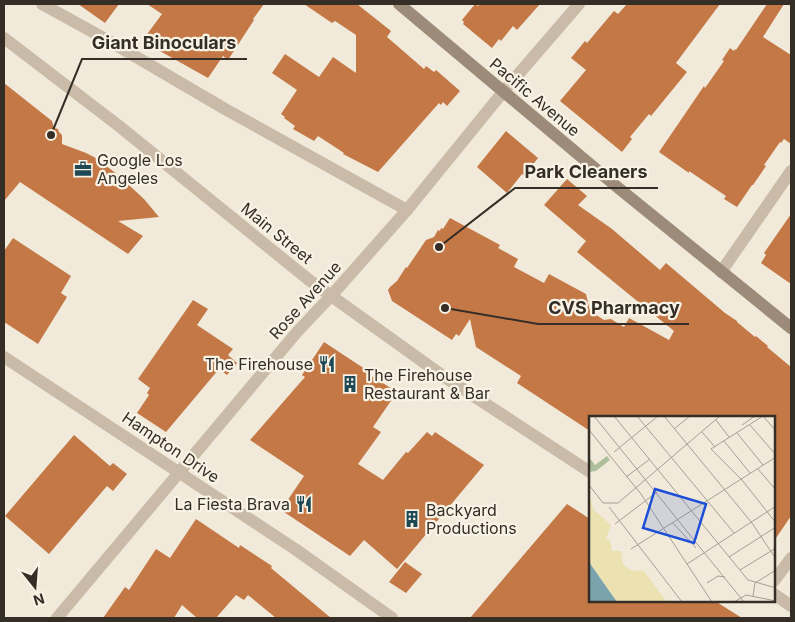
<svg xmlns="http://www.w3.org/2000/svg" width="795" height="622" font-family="Inter,sans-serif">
<rect width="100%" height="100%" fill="#f1eada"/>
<path fill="#c37846" d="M78 4H119L105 23Z
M147 4H264L253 19 254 20 228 60 223 56 208 78 142 41 162 14Z
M304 4H357L391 31 387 37 424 69 426 66 434 72 436 70 460 91 447 106 443 102 441 105 439 103 378 172 343 154 344 153 318 136 314 141 293 129 295 126 284 118 285 117 281 114 297 90 272 73 285 54 319 77 333 57 356 73V35L335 21 332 23Z
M475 4 478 6 480 4H540L517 30 513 26 501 41 499 39 492 48 463 24 464 22 462 20Z
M627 4H720L676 63 687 72 651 116 649 114 630 137 632 139 622 152 560 101 586 70 571 58 585 41 587 43 614 11 618 14Z
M767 4H784L763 37 791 55V144L784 139 781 143 780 142 764 165 766 166 753 185H752L737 207 724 199 726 196 689 171V173L659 152 704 86 705 88 724 61 722 60 730 48 734 51 735 49 736 50Z
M4 83 52 121 54 128 58 129 59 132 62 135V144L86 153 94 157 117 174 144 199 159 217 118 221 143 236 128 254 20 182 4 201Z
M506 131 538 158 524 176 522 174 507 193 477 167Z
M567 179 587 196 578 205 612 229 660 270 666 263 725 313 737 321V322L755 337 756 336 768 346 767 347 791 367V516L774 541V417H590V431L517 383 521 376 476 347 470 319 459 336 456 334 452 340 392 301 388 290 390 287 397 281 406 267 407 268 426 240 434 237 438 230 440 231 441 228 443 229 450 218 500 245 498 248 518 259 514 267 544 283 549 274 586 294 590 311 604 320 611 319 624 327 629 318 669 340 674 331 577 252 586 241 544 205Z
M791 214V284L761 263 766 255 764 253Z
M13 238 71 276 61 293 67 297 38 344 4 322V251Z
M193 300 208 309 197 325 233 349 228 355 237 363 227 375 219 369 166 432 137 413 149 395 147 393 150 388 138 379Z
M324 342 371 373 370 375 397 392 373 427 381 432 358 464 383 480 406 452 408 453 427 432 432 436 435 432 484 465 397 569 364 540 350 556 281 510 304 476 250 440 305 377 302 375Z
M74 435 110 466 113 463 127 474 113 491 107 486 49 554 5 516Z
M567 504 590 519V601H715L742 618H470Z
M196 519 239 548 240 545 272 566 271 568 331 618H276L248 595 244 600 236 595 216 618H197L182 605 174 618H103L125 587 129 590 156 549 170 558Z
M405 562 422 574 406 593 389 582Z"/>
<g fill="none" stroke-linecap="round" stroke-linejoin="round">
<path stroke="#c9bba7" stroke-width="12" d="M721 272 791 171"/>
<path stroke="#c9bba7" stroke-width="12" d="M42 4 109 41 225 109 407 210
M503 92 579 4
M4 357 295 549 392 618
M774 581 791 558"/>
<path stroke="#c9bba7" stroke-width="12" d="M4 38 119 126 309 280 443 376 590 472
M774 594 791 606
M57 618 297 332 331 296 407 210 503 92"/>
<path stroke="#9c8b78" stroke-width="12" d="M399 4 616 186 791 328"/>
</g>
<defs>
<g id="office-bare" transform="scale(1.35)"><path d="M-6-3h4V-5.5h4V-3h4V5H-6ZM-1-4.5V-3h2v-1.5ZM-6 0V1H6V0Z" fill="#1e4955" stroke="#f9f3e6" stroke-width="2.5" paint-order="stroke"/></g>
<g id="restaurant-bare" transform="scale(1.35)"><path d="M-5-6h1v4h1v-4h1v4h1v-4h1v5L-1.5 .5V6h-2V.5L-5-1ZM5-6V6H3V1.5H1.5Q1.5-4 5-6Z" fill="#1e4955" stroke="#f9f3e6" stroke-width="2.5" paint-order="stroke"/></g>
<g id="building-bare" transform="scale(1.35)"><path d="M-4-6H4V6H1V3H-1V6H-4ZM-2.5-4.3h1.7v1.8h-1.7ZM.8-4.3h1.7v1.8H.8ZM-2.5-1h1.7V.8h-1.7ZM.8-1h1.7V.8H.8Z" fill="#1e4955" stroke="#f9f3e6" stroke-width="2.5" paint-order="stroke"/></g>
</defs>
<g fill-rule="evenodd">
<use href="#office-bare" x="83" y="169"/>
<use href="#restaurant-bare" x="327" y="364"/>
<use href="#building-bare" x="350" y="384"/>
<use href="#restaurant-bare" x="304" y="504"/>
<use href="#building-bare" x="412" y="519"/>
</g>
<g text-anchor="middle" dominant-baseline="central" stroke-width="4.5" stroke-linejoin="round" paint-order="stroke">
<g font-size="16" fill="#352e27" stroke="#f9f3e6">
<text transform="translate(535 97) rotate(40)">Pacific Avenue</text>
<text transform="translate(277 233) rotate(39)">Main Street</text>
<text transform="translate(305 300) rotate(-48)">Rose Avenue</text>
<text transform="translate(171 447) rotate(34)">Hampton Drive</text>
</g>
<g font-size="16" fill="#352e27" stroke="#f9f3e6" text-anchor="start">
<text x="97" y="160">Google Los<tspan x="97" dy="18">Angeles</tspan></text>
<text x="313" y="364" text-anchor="end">The Firehouse</text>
<text x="364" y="375">The Firehouse<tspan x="364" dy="18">Restaurant &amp; Bar</tspan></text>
<text x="290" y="504" text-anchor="end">La Fiesta Brava</text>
<text x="426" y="510">Backyard<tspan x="426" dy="18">Productions</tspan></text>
</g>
</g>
<g transform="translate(589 416)">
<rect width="186" height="186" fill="#f1eada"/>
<path d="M18 40 21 44 7 55 0 56V41L6 49Z" fill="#adbf9b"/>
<path d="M0 76 4 93 22 109 17 122 21 125 23 135H32L34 149 43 155 54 154 78 186H28L16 169 0 146Z" fill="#ece1b1"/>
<path d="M0 146 16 169 28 186H0Z" fill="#7aa3ad"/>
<path fill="none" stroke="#a69f92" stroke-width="1" d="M5 0 155 186M25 0 159 164 187 172M48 0 145 117M75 0 163 107 187 143M174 0 122 33 153 64 187 107M174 0 187 15M127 4 140 21M153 9 166 0M161 9 187 39M85 13 101 0M0 14 52 78 123 186M113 16 126 31M148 17 174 49M135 25 161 57M25 36 69 0M168 52 187 74M37 61 61 43M0 69 14 87H29L131 0M20 91 93 186M83 106 107 132M26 108 68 76M42 133 187 41M140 141 187 111M98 148 187 90M151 154 187 132M118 167 129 160 136 161M164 180 166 167 187 154M145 186 157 179 187 185"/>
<path fill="#1d4ed8" fill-opacity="0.15" stroke="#1d4ed8" stroke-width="2.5" d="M66 73 117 88 105 127 54 112Z"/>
<rect width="186" height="186" fill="none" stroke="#352e27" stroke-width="2.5"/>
</g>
<path fill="none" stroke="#352e27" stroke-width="2" d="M51 135L82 59H247M439 247L515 188H658M445 308L538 324H689"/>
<g fill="#352e27" stroke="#f9f3e6" stroke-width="2">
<circle cx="51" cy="135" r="5"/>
<circle cx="439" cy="247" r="5"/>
<circle cx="445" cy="308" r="5"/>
</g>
<g font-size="18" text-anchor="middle" font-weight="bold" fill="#352e27" stroke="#f9f3e6" stroke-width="4.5" stroke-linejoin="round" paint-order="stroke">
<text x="164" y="49">Giant Binoculars</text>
<text x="586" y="178">Park Cleaners</text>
<text x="614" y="314">CVS Pharmacy</text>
</g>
<rect width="795" height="622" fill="none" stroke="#352e27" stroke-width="10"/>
<g transform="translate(35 587) rotate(163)" stroke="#f9f3e6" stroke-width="4" paint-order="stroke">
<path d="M0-4L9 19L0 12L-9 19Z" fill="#352e27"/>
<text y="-8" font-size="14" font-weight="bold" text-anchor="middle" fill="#352e27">N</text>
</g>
</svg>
